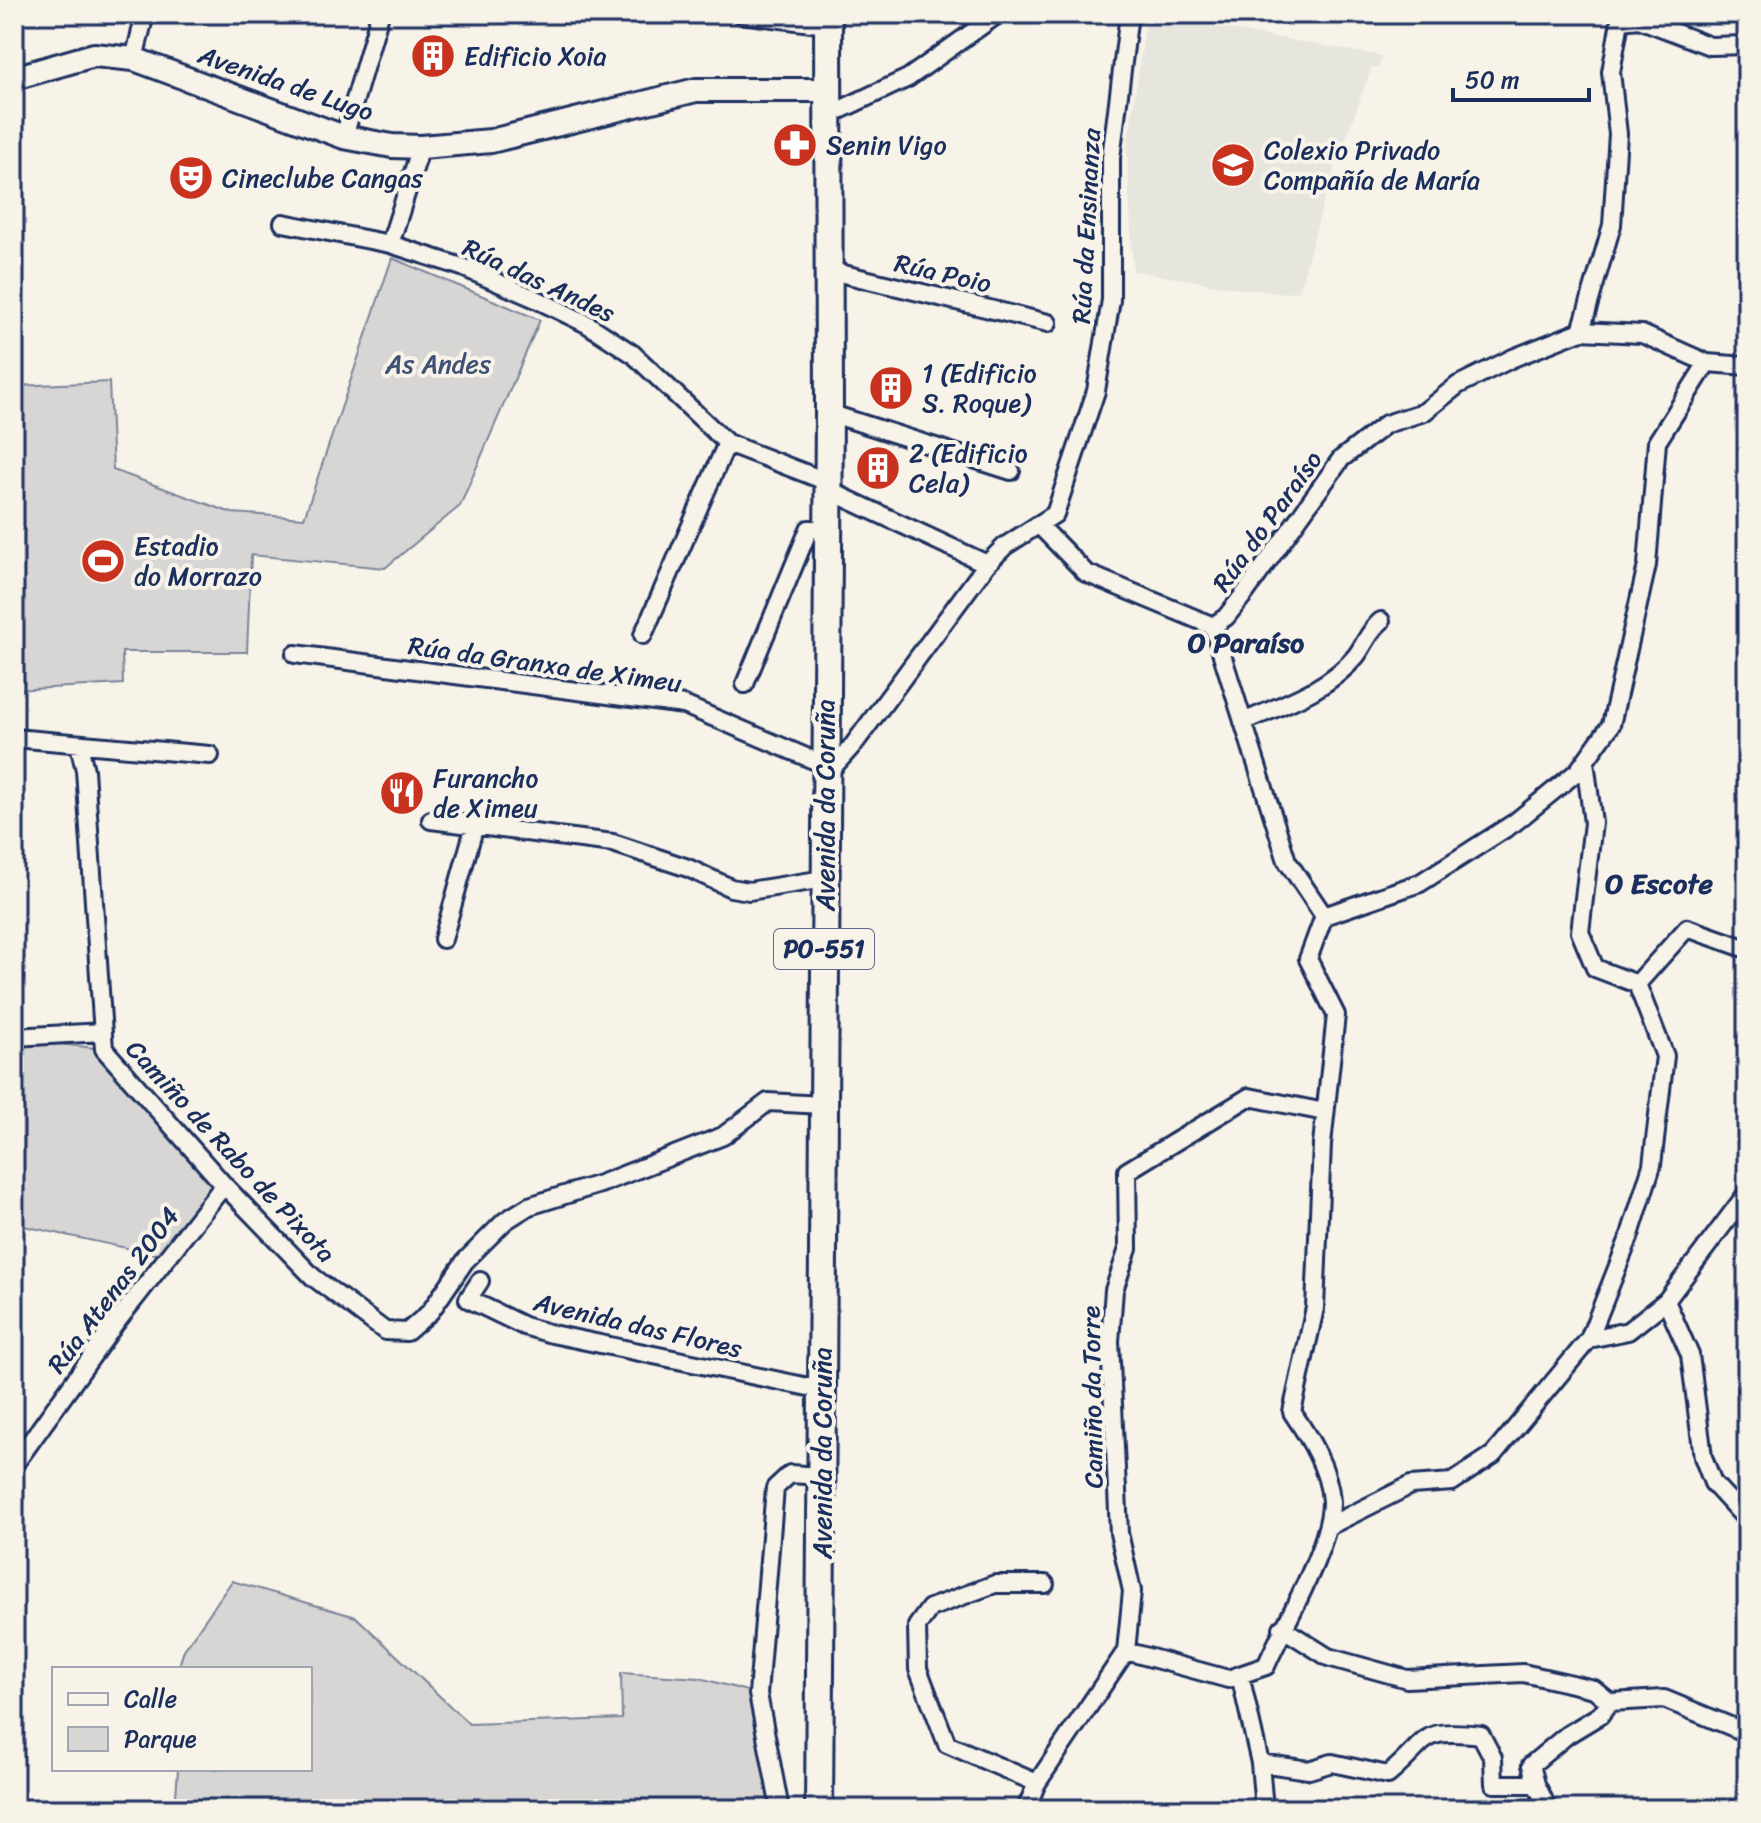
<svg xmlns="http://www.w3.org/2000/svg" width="1761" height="1823" font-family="Sriracha,sans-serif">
<rect width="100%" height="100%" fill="#f7f3e8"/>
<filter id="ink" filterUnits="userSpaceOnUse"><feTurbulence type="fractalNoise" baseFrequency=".0125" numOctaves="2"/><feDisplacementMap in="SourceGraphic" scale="16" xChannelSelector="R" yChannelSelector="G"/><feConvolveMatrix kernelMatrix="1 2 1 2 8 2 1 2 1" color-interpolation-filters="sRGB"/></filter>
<g filter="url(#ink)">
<path fill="#e6e5de" d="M1147 15 1382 56 1379 68 1372 67 1327 189 1299 291 1283 293 1236 288 1133 271 1127 148Z"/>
<path fill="#d7d6d4" stroke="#798299" stroke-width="2" d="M392 258 540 320 460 506 385 568 251 555 247 652H122L123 684 14 690V386L109 382 113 470 232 513 304 518Z
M14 1039 104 1049 224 1185 168 1257 14 1224Z
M232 1581 356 1617 469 1724 622 1719 621 1673 700 1678 758 1694 780 1809H175L178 1769H310V1669H178L184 1650Z"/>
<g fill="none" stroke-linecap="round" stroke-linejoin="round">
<g stroke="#1b2f5e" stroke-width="22">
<path id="street" d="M741 14 827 25
M1620 21 1639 19 1710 46 1747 45
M134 59 145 14
M827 116 908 78 998 14
M344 137 380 14
M283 223 390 244 462 267 538 300 587 324 633 354 727 443 828 482
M390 244 421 147
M827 270 1048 323
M1581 331 1612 225 1618 134 1611 72 1620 21
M829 413 1011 471
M828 490 987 564
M1040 526 1086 573 1213 626
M1213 626 1226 617 1245 593 1341 459 1386 424 1424 412 1458 385 1513 358 1581 331 1642 334 1707 363 1747 366
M643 635 727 443
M295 654 684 705 825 765
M745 684 809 529H827
M1243 722C1283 704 1327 691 1356 656 1365 644 1369 631 1381 621
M14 738 210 755
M79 745 85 770 104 1049 224 1185 313 1277 385 1331 407 1332 430 1312 465 1261 505 1221 529 1206 600 1184 723 1136 768 1102 823 1105
M826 775 854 744 987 564 1005 546 1055 514 1096 391 1111 300V158L1129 14
M431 820 613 843 688 868 731 888 749 891 824 879
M1324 916 1420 883 1514 823 1578 771 1611 725 1647 565 1657 442 1707 363
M443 939 475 825
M1637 984 1687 928 1747 949
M14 1037 103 1032
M480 1281 468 1299 524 1326 552 1334 823 1390
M1666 1301 1690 1355 1703 1457 1713 1483 1747 1520
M1589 1339 1628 1331 1666 1301 1747 1193
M14 1465 115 1324 224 1185
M1329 1526 1411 1485 1452 1482 1493 1455 1589 1339 1629 1238 1652 1165 1665 1056 1637 984 1595 968 1580 932 1593 823 1585 761
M1282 1628 1328 1657 1407 1679 1523 1673 1594 1689 1610 1702 1600 1715 1567 1735 1531 1765 1536 1784
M1126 1651 1228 1679 1266 1666C1284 1625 1332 1543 1331 1501 1329 1469 1309 1437 1292 1412L1315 1308 1322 1144 1336 1015 1308 959 1324 916 1287 861 1213 626
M1240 1675 1260 1763 1264 1809
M1610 1702 1664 1699 1747 1733
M1260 1763 1309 1770 1332 1763 1388 1775C1432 1738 1418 1728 1481 1735L1493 1758 1494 1784H1536L1548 1809
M1037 1783 947 1744 918 1669 917 1626 930 1608 995 1584H1045
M780 1809 758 1694 775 1488 790 1474 822 1476
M1026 1809 1037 1783 1126 1651 1132 1591 1119 1533 1110 1341 1114 1290 1128 1249 1127 1171 1249 1097 1325 1112"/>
</g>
<g stroke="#1b2f5e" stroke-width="28">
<path id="secondary" d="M14 78 94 55 134 59 344 137 392 146 421 147 491 141 696 90H827"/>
</g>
<g stroke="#1b2f5e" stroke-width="32">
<path id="primary" d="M819 1809 829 413 828 14"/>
</g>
<use href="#street" stroke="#f7f3e8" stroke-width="16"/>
<use href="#secondary" stroke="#f7f3e8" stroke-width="22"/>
<use href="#primary" stroke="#f7f3e8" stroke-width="26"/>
</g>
</g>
<defs>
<g id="building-disc" transform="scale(2.3)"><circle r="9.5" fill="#c8321e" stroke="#f7f3e8"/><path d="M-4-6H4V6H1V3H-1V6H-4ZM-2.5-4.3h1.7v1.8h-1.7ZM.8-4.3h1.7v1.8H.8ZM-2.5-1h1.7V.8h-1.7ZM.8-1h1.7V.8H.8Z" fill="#fff"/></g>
<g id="pharmacy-disc" transform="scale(2.3)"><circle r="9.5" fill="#c8321e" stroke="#f7f3e8"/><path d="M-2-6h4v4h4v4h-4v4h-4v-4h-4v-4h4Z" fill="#fff"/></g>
<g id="school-disc" transform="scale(2.3)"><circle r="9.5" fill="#c8321e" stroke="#f7f3e8"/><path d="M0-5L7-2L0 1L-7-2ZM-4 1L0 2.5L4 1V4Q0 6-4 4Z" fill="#fff"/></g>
<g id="theatre-disc" transform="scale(2.3)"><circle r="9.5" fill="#c8321e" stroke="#f7f3e8"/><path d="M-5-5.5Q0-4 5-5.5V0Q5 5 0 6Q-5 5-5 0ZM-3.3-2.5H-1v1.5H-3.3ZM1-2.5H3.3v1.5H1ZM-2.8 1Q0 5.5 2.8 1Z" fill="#fff"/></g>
<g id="stadium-disc" transform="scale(2.3)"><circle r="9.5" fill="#c8321e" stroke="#f7f3e8"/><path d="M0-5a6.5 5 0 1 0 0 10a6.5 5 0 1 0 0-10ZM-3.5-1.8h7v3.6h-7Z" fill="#fff"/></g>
<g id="restaurant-disc" transform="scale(2.3)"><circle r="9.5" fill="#c8321e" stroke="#f7f3e8"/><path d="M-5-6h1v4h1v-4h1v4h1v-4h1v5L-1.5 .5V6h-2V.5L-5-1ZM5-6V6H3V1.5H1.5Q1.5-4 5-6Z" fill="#fff"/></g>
</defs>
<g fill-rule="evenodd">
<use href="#building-disc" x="433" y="56"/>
<use href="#pharmacy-disc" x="795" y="145"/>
<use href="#school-disc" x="1233" y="165"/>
<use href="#theatre-disc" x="191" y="178"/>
<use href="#building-disc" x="891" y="388"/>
<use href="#building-disc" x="878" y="468"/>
<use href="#stadium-disc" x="103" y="561"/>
<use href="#restaurant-disc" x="402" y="793"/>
</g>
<g text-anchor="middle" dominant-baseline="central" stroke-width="8" stroke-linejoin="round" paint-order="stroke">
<rect fill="#f7f3e8" stroke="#5d6a87" stroke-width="2" x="774" y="929" width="100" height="40" rx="6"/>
<g font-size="24" font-weight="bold" fill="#1b2f5e">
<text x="824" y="949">PO-551</text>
</g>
<g font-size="26" fill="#1b2f5e" stroke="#f7f3e8" text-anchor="start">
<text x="464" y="56">Edificio Xoia</text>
<text x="826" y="145">Senin Vigo</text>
<text x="1264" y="150">Colexio Privado<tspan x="1264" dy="30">Compañía de María</tspan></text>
<text x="222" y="178">Cineclube Cangas</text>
<text x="922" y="373">1 (Edificio<tspan x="922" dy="30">S. Roque)</tspan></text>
<text x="909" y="453">2 (Edificio<tspan x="909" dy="30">Cela)</tspan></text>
<text x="134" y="546">Estadio<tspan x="134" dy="30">do Morrazo</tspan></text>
<text x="433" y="778">Furancho<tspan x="433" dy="30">de Ximeu</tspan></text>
</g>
<g font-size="26" fill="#1b2f5e" stroke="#f7f3e8">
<text transform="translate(286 83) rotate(19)">Avenida de Lugo</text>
<text transform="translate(1086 226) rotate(-87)">Rúa da Ensinanza</text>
<text transform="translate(943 273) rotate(13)">Rúa Poio</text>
<text transform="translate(539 280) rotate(25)">Rúa das Andes</text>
<text transform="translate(1267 521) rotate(-54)">Rúa do Paraíso</text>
<text transform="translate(545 664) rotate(8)">Rúa da Granxa de Ximeu</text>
<text transform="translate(825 805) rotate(-90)">Avenida da Coruña</text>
<text transform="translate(231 1151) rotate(47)">Camiño de Rabo de Pixota</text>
<text transform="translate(113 1290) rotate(-53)">Rúa Atenas 2004</text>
<text transform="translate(638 1325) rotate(13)">Avenida das Flores</text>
<text transform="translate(1092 1397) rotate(-91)">Camiño da Torre</text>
<text transform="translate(822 1453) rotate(-90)">Avenida da Coruña</text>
</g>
<g font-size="26" fill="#415076" stroke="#f7f3e8">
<text x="438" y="364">As Andes</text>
</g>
<g font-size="28" font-weight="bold" fill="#1b2f5e" stroke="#f7f3e8">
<text x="1246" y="642">O Paraíso</text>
<text x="1659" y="883">O Escote</text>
</g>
</g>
<rect width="1761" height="1823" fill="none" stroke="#f7f3e8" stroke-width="48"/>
<rect x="24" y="24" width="1713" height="1775" fill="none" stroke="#1b2f5e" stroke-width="3" filter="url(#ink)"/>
<rect x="52" y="1667" width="260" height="104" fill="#f7f3e8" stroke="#9fa5b1" stroke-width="2"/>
<rect x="68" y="1693" width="40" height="12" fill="#f7f3e8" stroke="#9fa5b1" stroke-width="2"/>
<text x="124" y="1707" font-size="24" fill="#1b2f5e">Calle</text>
<rect x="68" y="1727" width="40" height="24" fill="#d7d6d4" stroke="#9fa5b1" stroke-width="2"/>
<text x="124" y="1747" font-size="24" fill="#1b2f5e">Parque</text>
<path d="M1453 88v12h136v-12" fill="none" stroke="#1b2f5e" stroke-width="4"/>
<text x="1465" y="88" font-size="24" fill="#1b2f5e" stroke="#f7f3e8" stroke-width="6" paint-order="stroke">50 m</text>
</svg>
